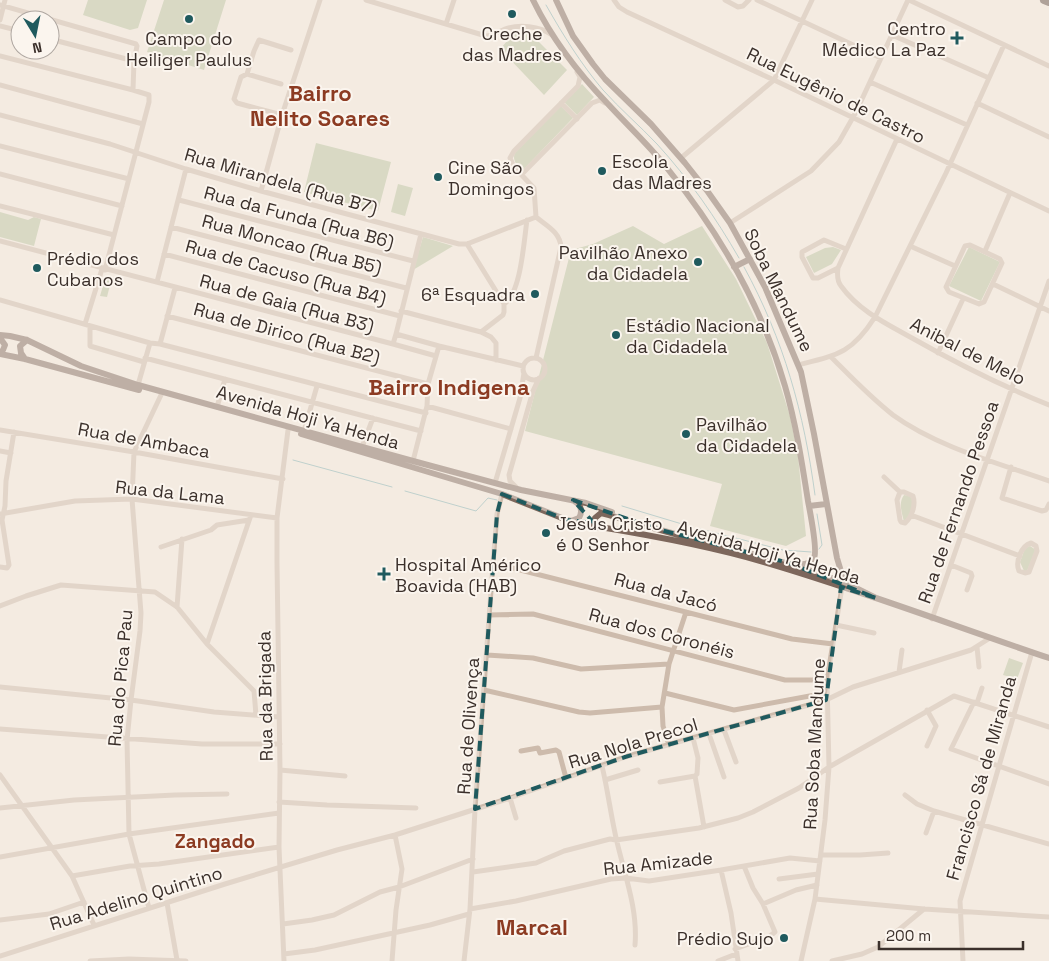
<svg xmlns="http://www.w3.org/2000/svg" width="1049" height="961" font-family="'Space Grotesk',sans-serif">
<rect width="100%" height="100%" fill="#f4ebe1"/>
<path fill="#b8c4a0" d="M88 0H147L138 28 130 30 83 15Z
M164 0H226L204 70 147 52Z
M515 32 530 33 567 70 544 95 500 49Z
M582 84 594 97 577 115 564 102Z
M561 106 573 118 523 170C516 165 512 160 515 152Z
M316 143 391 162 378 211 304 192Z
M398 184 413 188 405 216 391 212Z
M0 212 28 220 34 217 41 219 34 246 0 237Z
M633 226 664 244 702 226 736 279 767 343 790 416 798 456 806 536 786 546 710 526 722 484 525 431 571 250 593 244Z
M423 237 453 246 413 270Z
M833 247 841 250 832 264 814 273 806 257 825 248Z
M969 247 1000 262 981 301 949 286Z
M105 279 111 281 107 297 100 296Z
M904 495 911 496 914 503 907 521 904 522C902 513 898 503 904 495Z
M1030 546 1036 550 1027 571H1024L1020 562 1025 548Z
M1009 658 1023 663 1017 679 1003 675Z"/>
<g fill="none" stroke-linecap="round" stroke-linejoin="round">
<path stroke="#7fb0b2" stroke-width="1" d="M546 5C563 35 581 64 603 90 620 109 640 126 657 144 689 179 716 218 739 258
M744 267C784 340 804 413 815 495
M293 460 392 487
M405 491 476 511 488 498 497 500
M622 506 692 527
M817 514 822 545 819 549
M700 529 783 550 811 552"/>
<path stroke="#cdbbac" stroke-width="5" d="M366 0 486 36C494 36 498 32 505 29 519 24 540 26 552 35
M614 0 619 7 627 12 774 80 1049 211
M725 0 738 7 743 6 749 0
M757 0 881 58
M909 0 1049 66
M0 5 136 44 137 46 134 61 133 90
M0 20 5 0
M446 24 454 0
M0 26 20 31
M892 35 989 78
M50 39 134 61
M0 56 133 90 149 95V102L105 270
M247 74 254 51 259 40 291 50
M870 82 967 125
M281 84 247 74 241 77 234 99 237 103 282 115
M0 85 143 124
M561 103 577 119
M977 103 1049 137
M0 115 110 144 186 169 261 191 459 244H467L536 217
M897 139 838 268C837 275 837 281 841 286 859 311 887 324 912 338 956 363 1002 386 1049 405
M0 146 129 179
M681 158 774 80 812 0
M0 174 122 206
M522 174 592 103 600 100 605 103
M261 191 282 115 320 0
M179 200 413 261
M0 206 114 235
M730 223 811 171 839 142 856 112 908 0
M171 227 406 288
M0 241 393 344
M467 244 504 304
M970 245 1000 259 1002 263 984 302 979 304 949 292 946 287 965 246Z
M910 246 955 266
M985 251 1010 193
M164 254 400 316
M838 268 818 278H813L802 257V252L824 240 846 249
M157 282 186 169
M993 284 1049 311
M0 300 150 343 160 344 426 413
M504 304C521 294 524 240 527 220
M401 311 481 332 503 315 504 312V304
M167 316 428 384
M85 324 102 269
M90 326V346L144 362
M481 332 491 337 496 343V360
M396 334 421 234
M160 344 175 288
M439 346 523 366
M938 353 963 299
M831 357C851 377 871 398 893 415 937 447 998 463 1049 481
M145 358 421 431
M536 358 561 247C560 232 547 226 536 217L534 188 514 167 510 158 514 151 578 86 580 77 577 72
M523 369a11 11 0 1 1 22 0a11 11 0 1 1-22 0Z
M798 365C838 355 852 353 875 317L946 173 1004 45
M138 385 150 343
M427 406 511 429
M217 407 225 379
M0 430 134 452 283 479
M304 431 317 386
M362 447 373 418
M0 451 11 453
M413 461 427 406 428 384 439 346 396 334 393 344 436 356
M1011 467 1002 498 1042 511 1046 510 1049 504
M884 477 900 492H904L913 496C916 505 912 517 905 523L901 522 900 520 897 500 900 492
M495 483 520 398 524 373
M516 487 510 481 509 475 533 391 539 378
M0 514 75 501 132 499 277 518
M911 515 1020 556
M1031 543 1036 546 1037 551 1029 572 1025 573 1019 571C1015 562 1021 546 1031 543Z
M161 547 211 530 217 525 249 520
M493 563 792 639 833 644
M951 565 971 573 972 576 967 590
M0 567 7 568 9 565 2 520 5 506 6 481 14 432
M0 606 26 596 61 585 155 592 177 607 207 644 254 691 256 715
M177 607 182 539
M489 615 533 614 785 680H827
M932 619 1049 281
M836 625 874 633
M207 644 251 515
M977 647 979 667
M487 655 533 658 581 669 669 664
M899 672 902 650
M0 687 131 700 214 712 279 717
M484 690 579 712 590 713 662 707
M665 693 734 710 826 693
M974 702 951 749 1049 784
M977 703 982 688
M0 729 202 744H280
M724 730 736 762
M709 734 724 777
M669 745 663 726 662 707 669 664 686 612
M927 746 936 726 927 710
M521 751 538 748 540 753 556 750 559 752 566 778
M602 766C608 791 611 817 617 842 625 876 638 910 635 945
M280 770 345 776
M0 775 72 876 94 925
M695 776 704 827
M605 780 638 770
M660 782 695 776 697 774 698 758 693 738
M905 795 917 804 934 811 1049 844
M510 798 516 818
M279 802 327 805 416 808
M0 808 74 800 175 795 227 794
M926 833 934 811
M821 855H860L888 853
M0 857 129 834 279 813
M744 866 753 888 763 904 796 890 817 885
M721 870 731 913 738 961
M473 872 536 863 564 851 610 839 616 840 699 828 738 818 753 812 799 788 829 767 954 696 1049 727
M72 876 130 866 159 864 279 847
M779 879 818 874
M815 899 924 909 1049 917
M167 903 177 960
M149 908 129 834 127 740 131 700 140 631 141 613 132 499 134 452 161 395
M470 909 516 901 611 879 626 878 649 881 721 870 790 858 820 861
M0 920 49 914 84 902
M283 924 312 920 334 915 380 892 399 887 473 859
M735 949 770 936 775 932 763 904
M284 954 315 950 430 925 469 914
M0 956 225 884 337 850 395 835 510 798 625 757 826 700 853 687 971 650 990 638
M90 961 129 959 186 961
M284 961 279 847 280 770 277 563V518L288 430
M392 961 396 910 402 869 395 835
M464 961 470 909 475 809 493 563 497 514 502 494
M718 961 736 954
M801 961 815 899 825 820 829 767 827 680 842 587
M832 961 862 954 878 947 924 909
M963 961 960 901 1032 652"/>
<path stroke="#7d675c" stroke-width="6" d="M533 0C552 39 578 73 608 104 628 126 649 145 667 168 719 232 762 307 785 386 796 424 802 463 808 501 810 512 818 550 814 558 810 564 803 565 797 564
M556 0 573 36 593 64 605 79 651 124 685 163 708 192 730 223 765 287 801 372 814 434 837 558 843 578 848 584
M734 267 750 259
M0 335 10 336 27 340 81 366 138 385 413 461 521 490 586 503 612 512
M0 338 5 345 3 350 0 353
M0 354 25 359 139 390
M25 359 21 353 20 346 27 340
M301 434 502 494 567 520 601 528
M809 506 826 504
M571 521 579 518C583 511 581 505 574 501
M876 598C818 567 753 555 690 538 663 531 636 523 609 515L601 513 595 518V524L600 527C655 536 710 546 764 562 860 590 954 626 1049 658"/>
<path stroke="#5c4a42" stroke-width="8" d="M1044 0 1049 2"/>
</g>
<path d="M0 0H1049V961H0ZM502 494 567 520 594 523 573 500 657 529 789 563 876 598 841 587 826 700 625 757 475 809 497 514Z" fill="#f4ebe1" fill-opacity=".55" fill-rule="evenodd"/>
<path fill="none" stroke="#1f5a5e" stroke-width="4" stroke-dasharray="10 6" stroke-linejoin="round" d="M502 494 567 520 594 523 573 500 657 529 789 563 876 598 841 587 826 700 625 757 475 809 497 514Z"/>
<g fill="#1f5a5e" stroke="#fbf5ee" stroke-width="2">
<circle cx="512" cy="14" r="5"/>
<circle cx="189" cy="19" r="5"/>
<path d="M954.5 30.5h5v5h5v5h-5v5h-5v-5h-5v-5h5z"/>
<circle cx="602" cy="171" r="5"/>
<circle cx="438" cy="177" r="5"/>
<circle cx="698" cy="262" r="5"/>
<circle cx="37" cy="268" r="5"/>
<circle cx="535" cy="294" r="5"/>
<circle cx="616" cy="335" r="5"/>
<circle cx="686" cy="434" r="5"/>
<circle cx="546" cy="533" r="5"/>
<path d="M381.5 566.5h5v5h5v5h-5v5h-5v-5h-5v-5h5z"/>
<circle cx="784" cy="938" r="5"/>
</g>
<g text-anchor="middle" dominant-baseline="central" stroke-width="4" stroke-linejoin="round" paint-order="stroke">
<g font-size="18" fill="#3b302b" stroke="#fbf5ee" text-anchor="start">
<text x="946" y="28" text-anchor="end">Centro<tspan x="946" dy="21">Médico La Paz</tspan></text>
<text x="512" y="33" text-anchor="middle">Creche<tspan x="512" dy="21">das Madres</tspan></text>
<text x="189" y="38" text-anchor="middle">Campo do<tspan x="189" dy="21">Heiliger Paulus</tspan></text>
<text x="612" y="161">Escola<tspan x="612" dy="21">das Madres</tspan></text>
<text x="448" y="167">Cine São<tspan x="448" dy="21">Domingos</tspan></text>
<text x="688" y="252" text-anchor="end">Pavilhão Anexo<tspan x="688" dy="21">da Cidadela</tspan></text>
<text x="47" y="258">Prédio dos<tspan x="47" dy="21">Cubanos</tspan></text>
<text x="525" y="294" text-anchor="end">6ª Esquadra</text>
<text x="626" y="325">Estádio Nacional<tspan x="626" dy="21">da Cidadela</tspan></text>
<text x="696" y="424">Pavilhão<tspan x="696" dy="21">da Cidadela</tspan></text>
<text x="556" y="523">Jesus Cristo<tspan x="556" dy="21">é O Senhor</tspan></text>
<text x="395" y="564">Hospital Américo<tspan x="395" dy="21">Boavida (HAB)</tspan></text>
<text x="774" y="938" text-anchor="end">Prédio Sujo</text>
</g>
<g font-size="18" fill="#3b302b" stroke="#fbf5ee">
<text transform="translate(836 95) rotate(26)">Rua Eugênio de Castro</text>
<text transform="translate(281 181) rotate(16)">Rua Mirandela (Rua B7)</text>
<text transform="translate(299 217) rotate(15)">Rua da Funda (Rua B6)</text>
<text transform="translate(292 244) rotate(15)">Rua Moncao (Rua B5)</text>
<text transform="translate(286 272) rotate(15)">Rua de Cacuso (Rua B4)</text>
<text transform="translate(779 290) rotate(64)">Soba Mandume</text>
<text transform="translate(287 303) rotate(15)">Rua de Gaia (Rua B3)</text>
<text transform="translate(287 333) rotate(15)">Rua de Dirico (Rua B2)</text>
<text transform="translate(968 351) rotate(27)">Anibal de Melo</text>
<text transform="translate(308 417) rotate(16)">Avenida Hoji Ya Henda</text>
<text transform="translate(144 440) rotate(10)">Rua de Ambaca</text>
<text transform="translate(170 492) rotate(6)">Rua da Lama</text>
<text transform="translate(958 502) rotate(-71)">Rua de Fernando Pessoa</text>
<text transform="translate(769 552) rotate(16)">Avenida Hoji Ya Henda</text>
<text transform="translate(666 592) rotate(15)">Rua da Jacó</text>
<text transform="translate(662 633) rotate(15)">Rua dos Coronéis</text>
<text transform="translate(120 678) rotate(-85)">Rua do Pica Pau</text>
<text transform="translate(265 696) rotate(-91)">Rua da Brigada</text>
<text transform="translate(468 726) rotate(-86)">Rua de Olivença</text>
<text transform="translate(633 743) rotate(-17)">Rua Nola Precol</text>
<text transform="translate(814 744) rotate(-87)">Rua Soba Mandume</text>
<text transform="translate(981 778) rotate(-74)">Francisco Sá de Miranda</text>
<text transform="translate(658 863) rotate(-6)">Rua Amizade</text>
<text transform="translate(136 898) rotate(-17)">Rua Adelino Quintino</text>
</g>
<g font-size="19" font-weight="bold" fill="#8c3b22" stroke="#fbf5ee">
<text x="215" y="841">Zangado</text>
</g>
<g font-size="22" font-weight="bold" fill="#8c3b22" stroke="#fbf5ee">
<text x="320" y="93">Bairro<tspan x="320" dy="25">Nelito Soares</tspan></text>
<text x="449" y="387">Bairro Indigena</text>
<text x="532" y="927">Marcal</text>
</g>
</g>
<g transform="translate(35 35) rotate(170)"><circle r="24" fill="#fbf5ee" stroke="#aea6a0"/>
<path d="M0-4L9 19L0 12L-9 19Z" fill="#1f5a5e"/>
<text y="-8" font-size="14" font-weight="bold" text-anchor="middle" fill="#3b302b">N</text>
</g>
<path d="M879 941v8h144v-8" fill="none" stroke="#3b302b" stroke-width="2.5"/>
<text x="886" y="941" font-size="15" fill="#3b302b" stroke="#fbf5ee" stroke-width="4" paint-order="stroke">200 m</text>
</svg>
